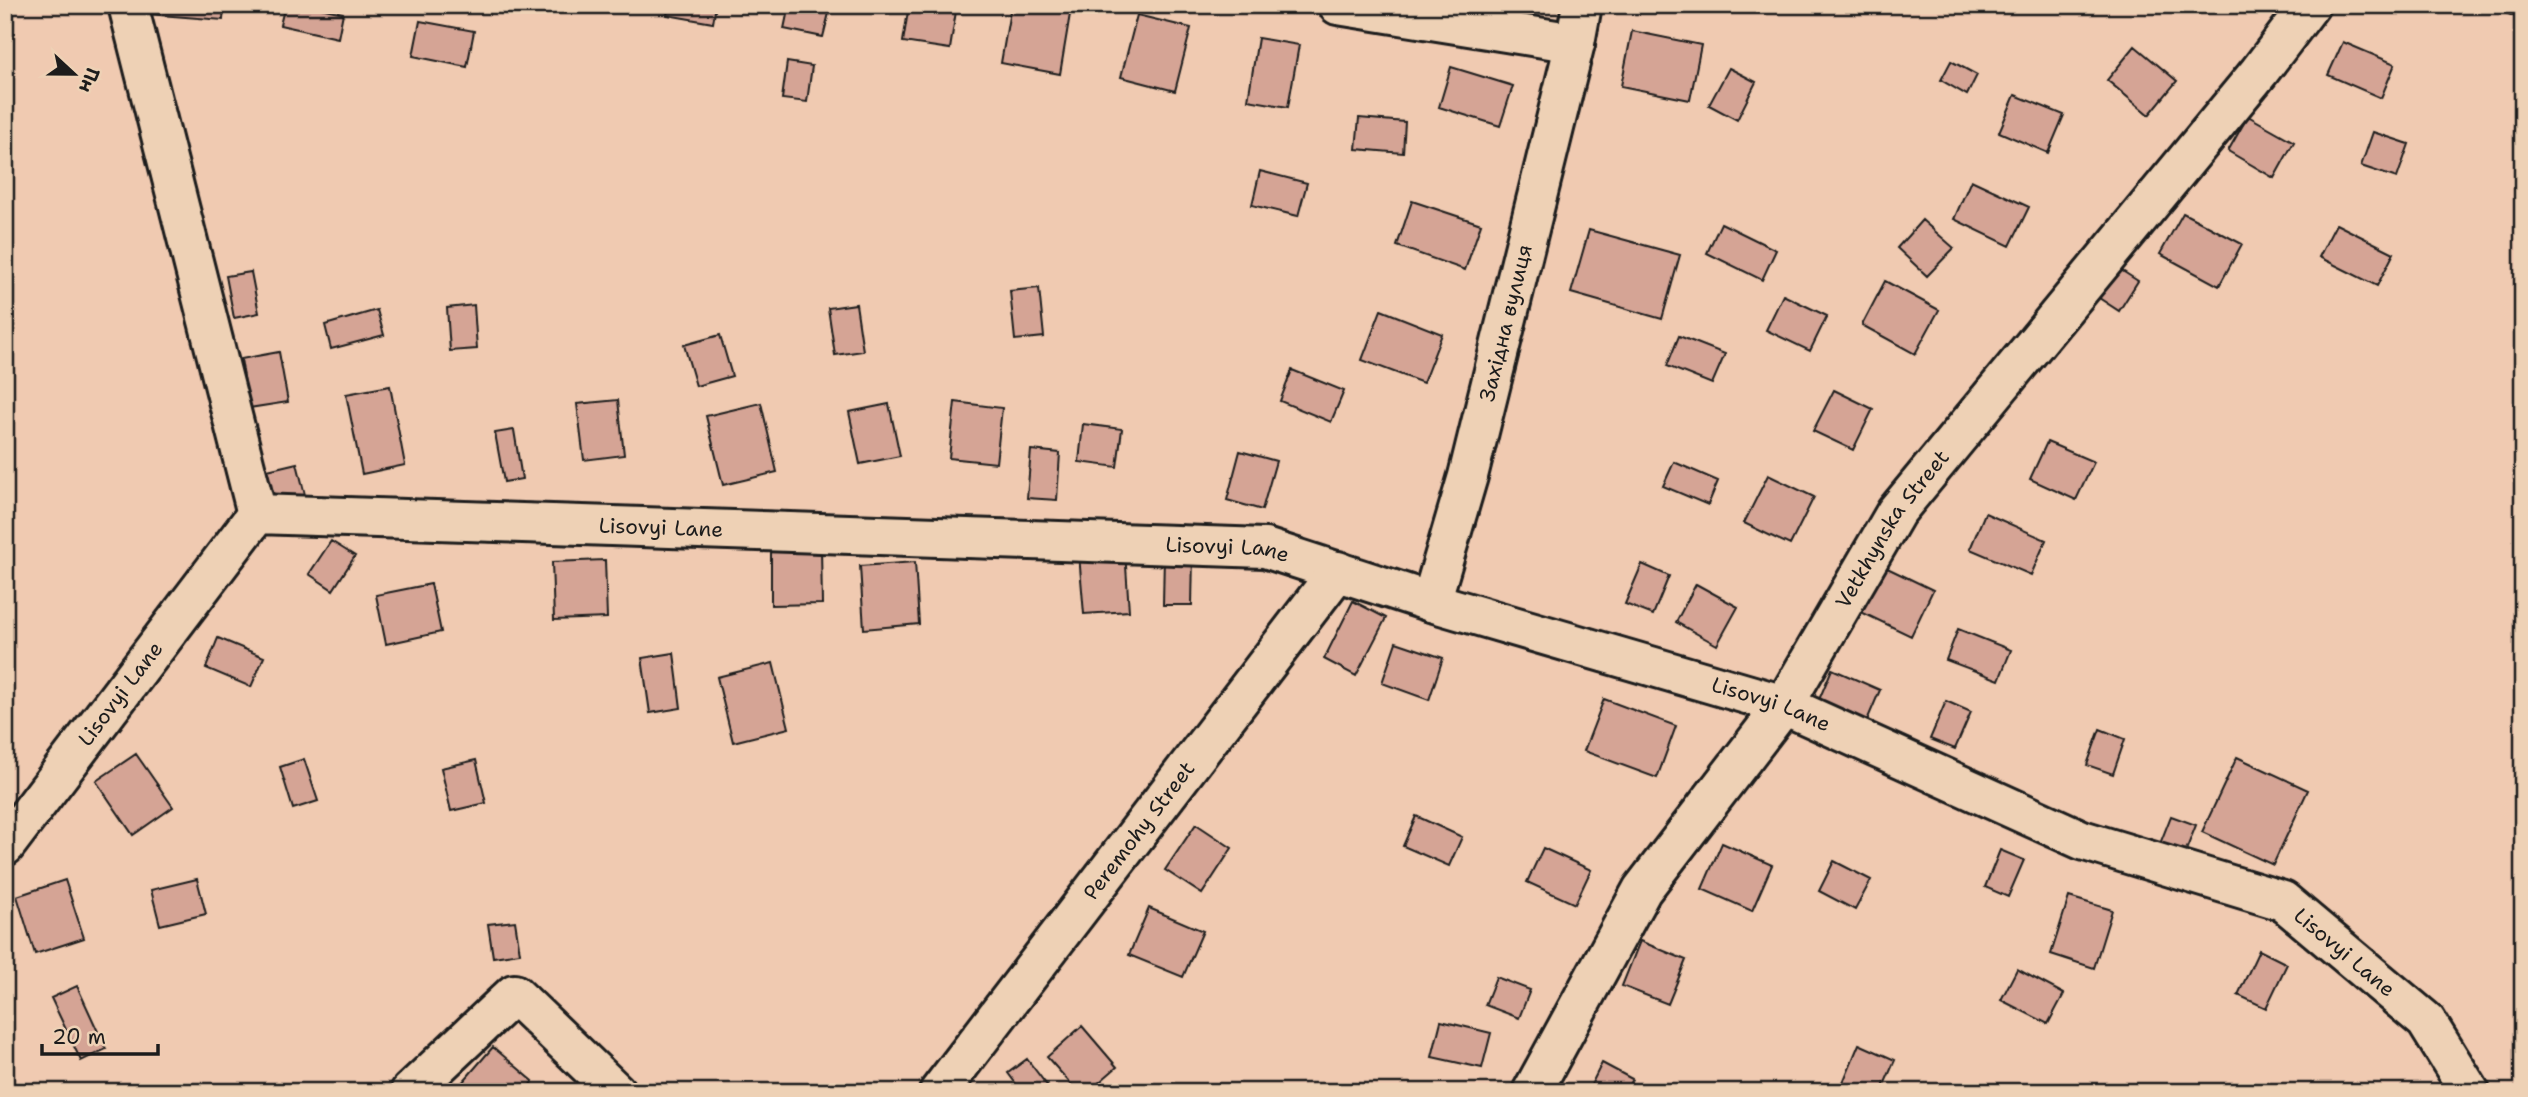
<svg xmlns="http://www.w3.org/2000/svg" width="2528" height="1097" font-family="'Shantell Sans',sans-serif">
<rect width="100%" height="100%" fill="#f0cab1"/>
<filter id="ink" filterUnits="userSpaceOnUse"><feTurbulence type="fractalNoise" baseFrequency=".0143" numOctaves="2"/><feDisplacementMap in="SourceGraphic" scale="14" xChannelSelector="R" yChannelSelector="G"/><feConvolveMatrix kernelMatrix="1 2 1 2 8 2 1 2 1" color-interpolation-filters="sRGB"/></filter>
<g filter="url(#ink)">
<path fill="#d5a495" stroke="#1c1c1c" stroke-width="2" d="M149 5H224L223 20 148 14Z
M285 5H307L343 13 338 38 280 25Z
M669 5H716L713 23 667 15Z
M789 5H831L823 37 784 29Z
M909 5H957L950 49 903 42Z
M1011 5H1056L1071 8 1060 74 1001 63Z
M2505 5H2523V20L2503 12Z
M1137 15 1191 28 1175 91 1121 77Z
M420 21 474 31 467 67 413 56Z
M1632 31 1701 45 1690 100 1621 86Z
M1258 38 1299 45 1288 107 1248 100Z
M2343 42 2395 64 2381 98 2328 75Z
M2135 46 2177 81 2149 115 2107 80Z
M1951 61 1977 75 1967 95 1941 80Z
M787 62 812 66 807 102 782 99Z
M1451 67 1513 86 1500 126 1439 107Z
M1729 68 1756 82 1737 120 1709 105Z
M2015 95 2064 115 2048 153 1999 132Z
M2248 116 2294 142 2274 178 2228 151Z
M1359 118 1405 122 1403 153 1356 149Z
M2373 132 2409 144 2397 178 2361 166Z
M1260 171 1307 183 1298 216 1252 205Z
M1971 180 2029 207 2010 246 1954 219Z
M1412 201 1481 224 1465 270 1397 246Z
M2183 213 2242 244 2219 286 2160 254Z
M1922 220 1954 248 1927 276 1897 248Z
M1721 223 1776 250 1762 280 1707 253Z
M2336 224 2394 253 2377 286 2319 257Z
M1589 230 1680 255 1662 319 1571 293Z
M2113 265 2138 281 2119 311 2093 294Z
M251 272 259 313 234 318 226 276Z
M1885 281 1939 310 1915 354 1862 325Z
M1039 288 1044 337 1015 340 1010 291Z
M1783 295 1827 316 1810 351 1766 330Z
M856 304 863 351 835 355 828 308Z
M474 305 477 349 450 351 447 308Z
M377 310 384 335 331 349 325 325Z
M1381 310 1442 334 1423 383 1362 360Z
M720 335 732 376 696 386 684 345Z
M1679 336 1725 354 1712 384 1667 366Z
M279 352 288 402 249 408 241 359Z
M1292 370 1344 391 1331 422 1280 401Z
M390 386 405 465 362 474 346 394Z
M1834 390 1873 409 1853 450 1813 431Z
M618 400 624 455 584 460 577 404Z
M955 402 1002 408 996 463 949 458Z
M761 403 777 472 723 485 706 416Z
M889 404 900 456 860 464 849 412Z
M1083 424 1122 429 1117 467 1079 462Z
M514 430 522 479 504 482 495 433Z
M2047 442 2094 462 2076 500 2030 479Z
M1031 450 1060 453 1057 500 1027 498Z
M1240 451 1276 461 1262 510 1227 500Z
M1674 462 1718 481 1708 505 1663 486Z
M297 463 305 495 266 504 259 472Z
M1768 475 1814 497 1790 545 1744 523Z
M1985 513 2046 540 2031 575 1970 549Z
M331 541 355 556 333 590 309 574Z
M821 547 822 604 771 605V548Z
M1125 551 1129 611 1084 614 1079 555Z
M1164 555 1193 556 1192 605H1163Z
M605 560 607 618 554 620 552 562Z
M915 562 919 624 864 629 860 566Z
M1642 564 1669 576 1653 615 1625 604Z
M1881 565 1933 590 1911 636 1859 611Z
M431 584 441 632 386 644 376 595Z
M1696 584 1738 607 1717 645 1676 622Z
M1353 601 1386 618 1356 676 1324 659Z
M1958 629 2011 650 1999 680 1946 660Z
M218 638 264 657 251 687 206 668Z
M1396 642 1443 658 1429 700 1382 683Z
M674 653 681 708 650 713 642 658Z
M773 663 789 728 733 742 717 677Z
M1832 669 1880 690 1863 730 1815 709Z
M1604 699 1676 726 1657 778 1584 751Z
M1946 701 1971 712 1955 749 1930 739Z
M2100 729 2125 739 2113 774 2087 765Z
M136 754 173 807 133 835 96 781Z
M2237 757 2308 790 2273 865 2202 832Z
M304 759 318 801 293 809 280 767Z
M476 760 486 803 451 811 441 768Z
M1416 816 1462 837 1449 866 1403 846Z
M2171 816 2196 825 2183 858 2158 849Z
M1196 824 1232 848 1202 894 1165 870Z
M1722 843 1772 865 1752 911 1702 889Z
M1543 848 1591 870 1575 904 1527 882Z
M2000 850 2024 860 2008 897 1985 887Z
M1834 861 1871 880 1855 910 1819 891Z
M197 879 206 914 160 925 151 890Z
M65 880 84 938 35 954 17 896Z
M2069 897 2112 910 2094 968 2051 954Z
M1149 908 1203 931 1183 977 1129 955Z
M515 921 520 953 493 957 488 924Z
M1640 941 1686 960 1668 1004 1622 986Z
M2259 950 2287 964 2266 1008 2238 995Z
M2017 969 2064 994 2048 1024 2001 1000Z
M1496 977 1530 990 1519 1018 1485 1005Z
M77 986 106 1049 81 1061 51 998Z
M1441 1021 1491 1033 1482 1068 1432 1057Z
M1082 1026 1117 1067 1088 1092H1078L1047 1057Z
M1859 1044 1895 1060 1881 1092H1839Z
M493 1047 533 1081 524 1092H454Z
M1027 1059 1052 1092H1022L1008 1073Z
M1602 1063 1632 1079 1625 1092H1600L1590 1087Z"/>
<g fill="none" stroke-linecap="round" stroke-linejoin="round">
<g stroke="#1c1c1c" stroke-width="44">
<g id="street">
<path d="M128 5 257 514"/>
<path d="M1338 5 1575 43"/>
<path id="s1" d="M1431 602 1468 476 1575 43 1582 5"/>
<path id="s2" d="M5 846 257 514 1265 548 1431 602 1784 705 2082 840 2283 901 2426 1021 2470 1092"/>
<path d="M410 1092 514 994 616 1092"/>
<path id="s3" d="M939 1092 1338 571"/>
</g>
</g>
<g stroke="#1c1c1c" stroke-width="44">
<g id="secondary">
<path id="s4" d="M1532 1092 1642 890 1784 705 1896 512 2259 72 2310 5"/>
</g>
</g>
<use href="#street" stroke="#eed1b5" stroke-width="38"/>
<use href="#secondary" stroke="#eed1b5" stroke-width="38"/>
</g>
</g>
<g text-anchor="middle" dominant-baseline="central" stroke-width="7" stroke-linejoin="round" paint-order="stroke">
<g font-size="21" fill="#1c1c1c" stroke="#eed1b5">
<text stroke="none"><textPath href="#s1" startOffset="289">Західна вулиця</textPath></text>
<text stroke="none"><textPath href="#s2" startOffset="821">Lisovyi Lane</textPath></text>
<text stroke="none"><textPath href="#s4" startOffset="670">Vetkhynska Street</textPath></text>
<text stroke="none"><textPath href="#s2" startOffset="1388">Lisovyi Lane</textPath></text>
<text stroke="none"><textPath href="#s2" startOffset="191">Lisovyi Lane</textPath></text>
<text stroke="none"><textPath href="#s2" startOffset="1955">Lisovyi Lane</textPath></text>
<text stroke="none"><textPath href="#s3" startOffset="329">Peremohy Street</textPath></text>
<text stroke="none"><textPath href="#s2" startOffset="2585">Lisovyi Lane</textPath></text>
</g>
</g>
<rect width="2528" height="1097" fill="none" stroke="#eed1b5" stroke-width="28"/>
<rect x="14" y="14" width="2500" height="1069" fill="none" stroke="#1c1c1c" stroke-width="2.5" filter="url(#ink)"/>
<g transform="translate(74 74) rotate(112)" stroke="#eed1b5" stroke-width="5" paint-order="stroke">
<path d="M0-5L12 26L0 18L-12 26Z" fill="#1c1c1c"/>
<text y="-10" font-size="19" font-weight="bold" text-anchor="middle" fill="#1c1c1c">Пн</text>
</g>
<path d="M42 1044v10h116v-10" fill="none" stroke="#1c1c1c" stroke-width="3.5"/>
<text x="52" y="1044" font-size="21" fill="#1c1c1c" stroke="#eed1b5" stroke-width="5" paint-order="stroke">20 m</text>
</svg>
